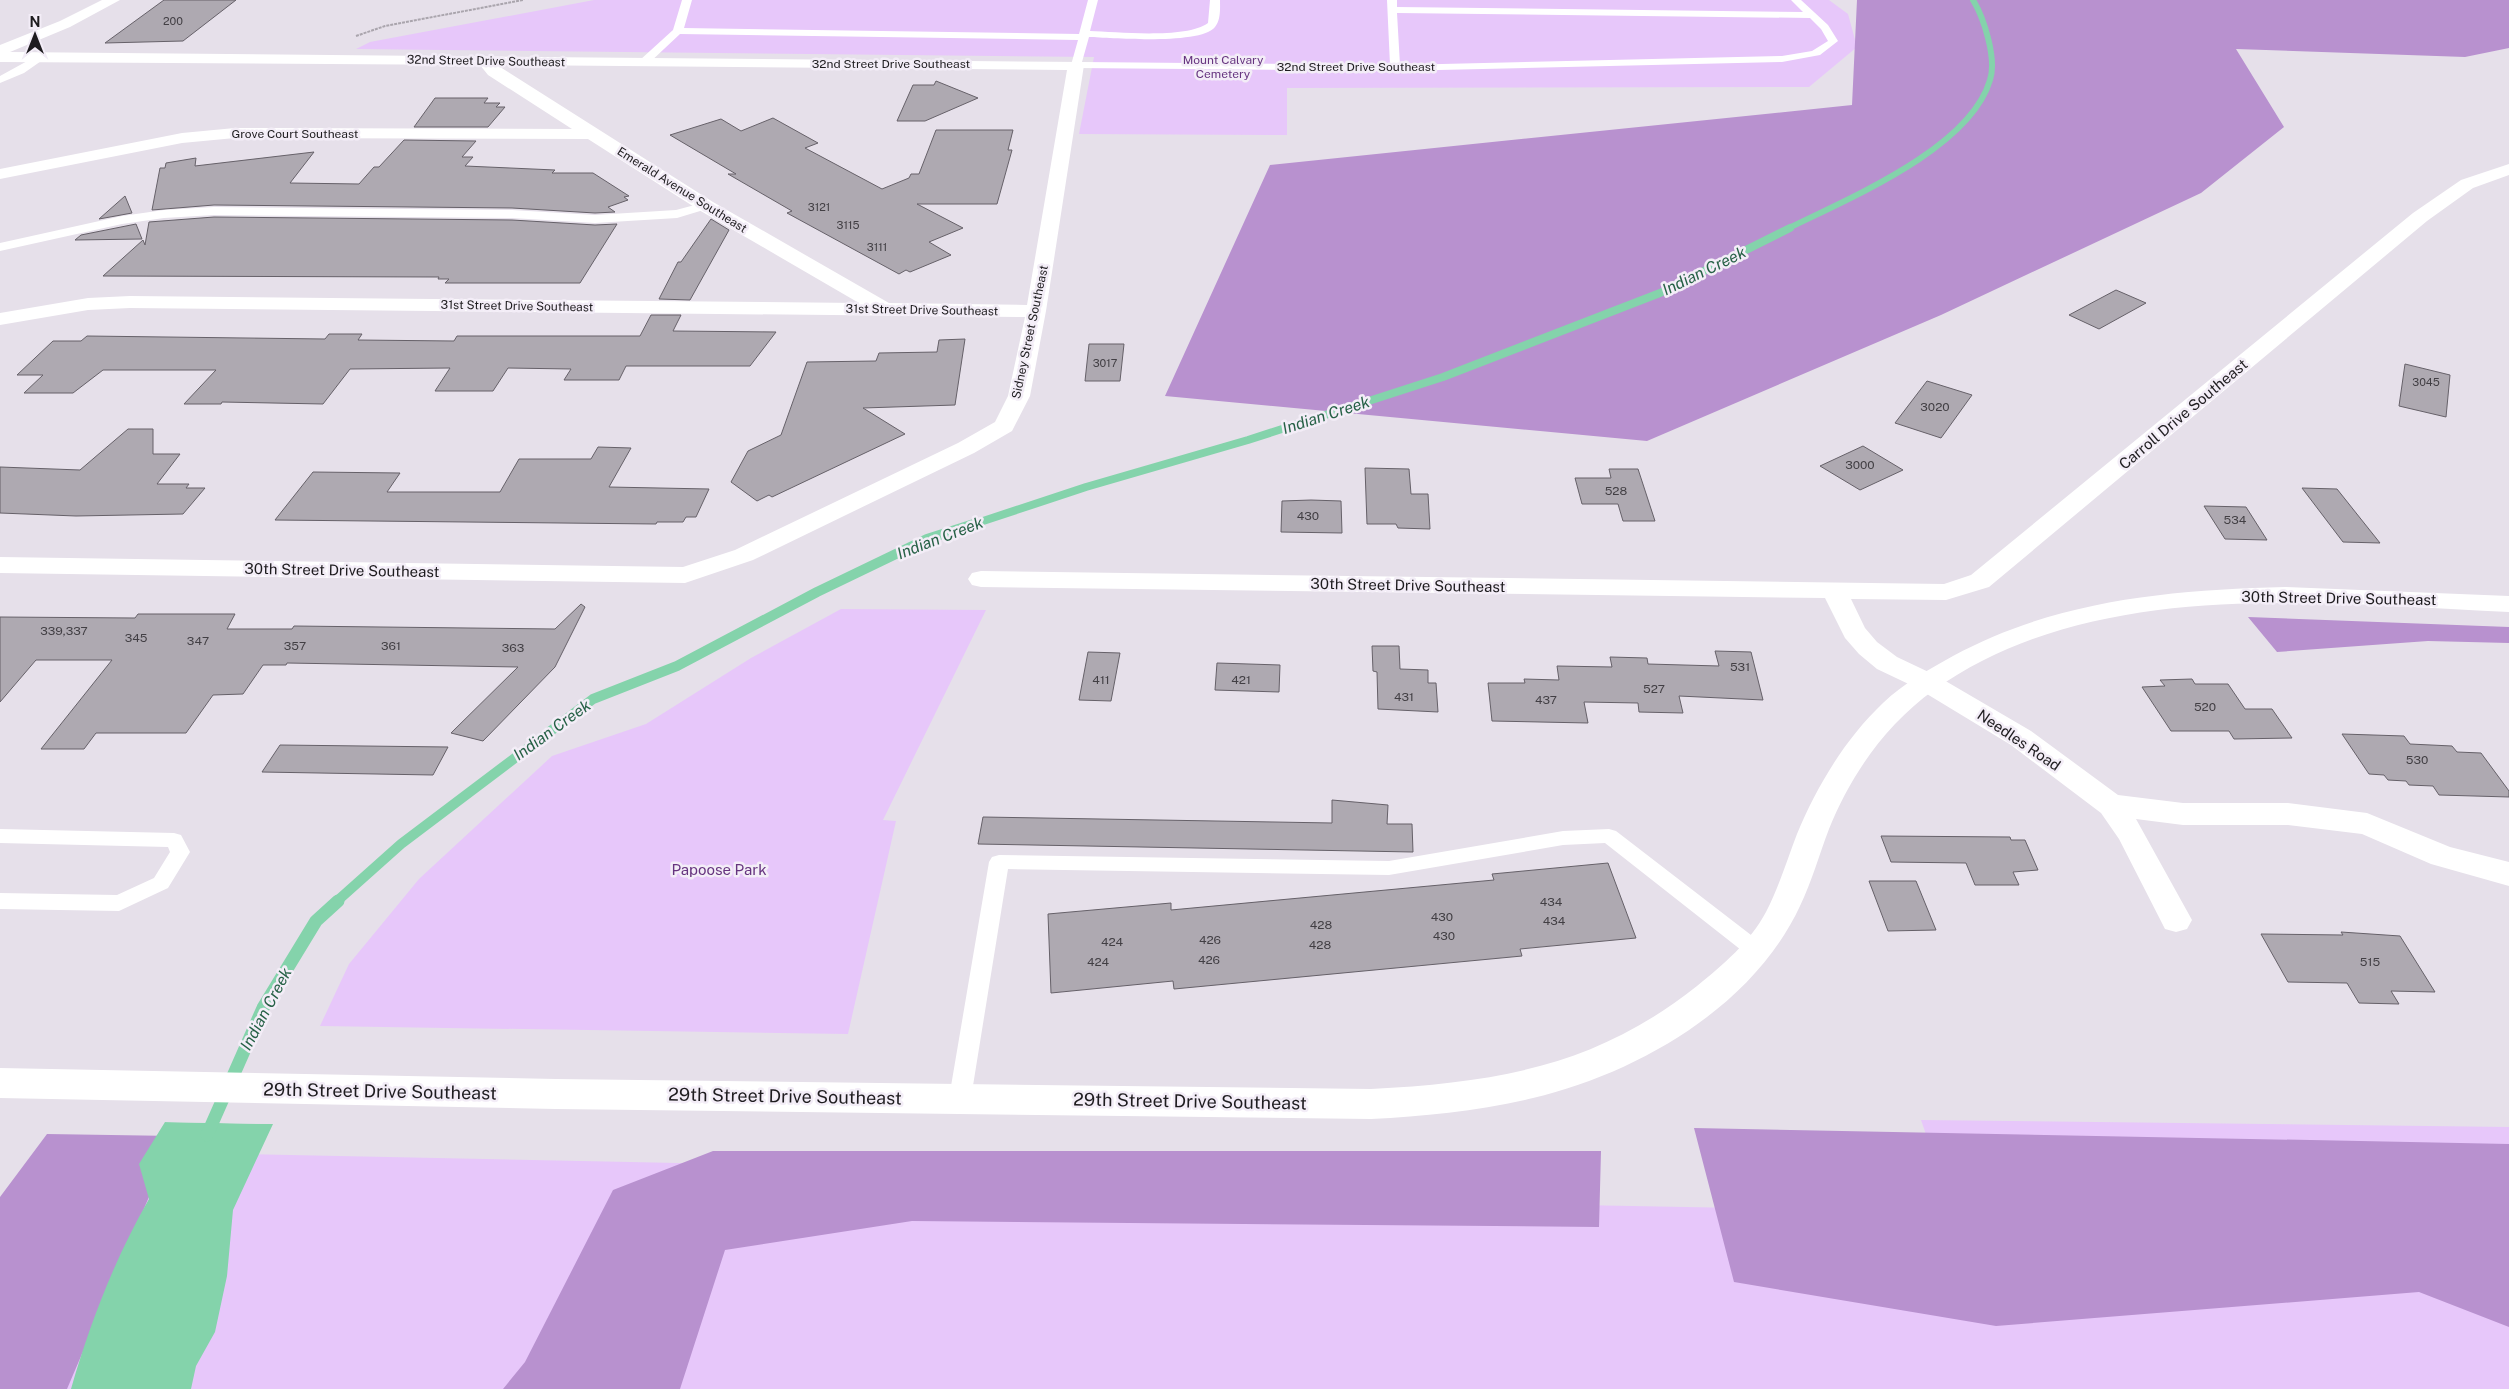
<svg xmlns="http://www.w3.org/2000/svg" width="2509" height="1389" font-family="'Public Sans',sans-serif">
<rect width="100%" height="100%" fill="#e6e0ea"/>
<path fill="#e7c7fa" d="M594 0H1829L1848 14 1857 47 1809 87 1287 88V135L1079 134 1094 57 356 49 370 42Z
M841 609 986 610 883 820 896 821 848 1034 320 1026 349 964 419 879 552 756 646 724 751 658Z
M1921 1120 2509 1127V1389H18L153 1152 818 1166 813 1191 1953 1212Z"/>
<path fill="#b891cf" d="M1857 0H2509V48L2465 57 2236 49 2284 127 2201 193 1941 315 1647 441 1165 396 1270 165 1852 105Z
M2248 617 2509 627V643L2428 641 2277 652Z
M1694 1128 2509 1144V1327L2419 1292 1996 1326 1734 1282Z
M47 1134 175 1136 67 1389H0V1197Z
M713 1151H1601L1599 1227 912 1221 725 1250 680 1389H503L525 1362 613 1190Z"/>
<path fill="#84d3ab" d="M165 1122 273 1124 233 1210 227 1276 215 1332 196 1366 191 1389H71C90 1323 115 1258 149 1199L139 1164Z"/>
<path fill="#e6e0ea" d="M165 1120 273 1121 275 1124 162 1122Z"/>
<g fill="none" stroke-linecap="round" stroke-linejoin="round">
<path stroke="#84d3ab" stroke-width="6" d="M1787 229C1847 199 1970 149 1990 80 1997 59 1984 18 1973 0"/>
<path stroke="#84d3ab" stroke-width="8" d="M974 524 1086 487 1248 440 1443 377 1660 293 1790 228"/>
<path stroke="#84d3ab" stroke-width="10" d="M336 902 401 844 593 699 677 666 817 592 927 539 977 523"/>
<path stroke="#84d3ab" stroke-width="13" d="M207 1135 263 1008 316 921 338 901"/>
</g>
<path fill="#aea9b1" stroke="#666169" d="M164 0H236L183 41 105 43Z
M936 81 978 98 925 121H897L913 85H934Z
M435 98H488L484 103H500L496 107H505L488 127H414Z
M773 118 818 143 805 148 882 189 909 178 911 174H919L936 130H1013L1008 150H1012L997 204H917L963 228 929 242 951 255 910 272 906 270 899 274 787 213 792 211 728 174H736L670 135 721 119 741 131Z
M404 140 476 141 462 157H473L465 166 555 170 552 173H593L629 196 624 197 628 200 608 207 615 212 595 213 512 208 214 205 152 210 160 168H165L166 163 196 158 195 166 314 152 290 183 359 184 374 167H379Z
M125 196 132 213 99 219Z
M214 217 512 220 595 225 617 224 580 283H445L449 279H438L439 277 103 276 143 240 145 245 149 222Z
M711 219 729 230 690 300 659 299 678 262H681Z
M136 224 142 239 75 240 81 235Z
M2116 290 2146 303 2099 329 2069 315Z
M651 315H681L673 331 776 332 750 366H626L619 380H564L571 369 508 368 493 391H435L450 368 350 369 323 404 222 402 221 404H184L216 370H103L73 393H24L43 375H17L53 341H81L87 336 325 339 329 334H362L358 340 454 341 457 336H640Z
M965 339 955 405 863 408 905 434 772 497 769 495 757 501 731 482 748 451 781 435 807 362 876 361 879 353 937 352 939 340Z
M1089 344H1124L1120 381H1085Z
M2405 364 2450 375 2446 417 2399 406Z
M1927 381 1972 395 1941 438 1895 423Z
M128 429H153V454H180L157 484H189L186 488H205L183 514 76 516 0 513V467L80 470Z
M1863 446 1903 470 1860 490 1820 466Z
M598 447 631 448 609 487 709 489 696 517H686L683 522H657L656 524 275 520 313 472 400 473 387 492H500L519 459H591Z
M1365 468 1409 469 1411 494H1428L1430 529 1398 528 1396 524H1367Z
M1609 469H1638L1655 521H1623L1618 504H1582L1575 478H1611Z
M2302 488 2337 489 2380 543 2343 542Z
M1311 500 1341 501 1342 533 1281 532 1282 501Z
M2204 506 2246 507 2267 540 2225 539Z
M581 604 585 607 555 667 483 741 451 733 518 667 287 663 286 665H263L243 694 213 695 186 733H96L84 749H41L112 660H36L0 702V617L135 618 138 614H235L227 629H292L294 626 555 629Z
M1372 646H1399L1400 669 1428 670V683H1436L1438 712 1378 709 1377 672 1373 671Z
M1715 651 1751 652 1763 700 1679 696 1683 713 1639 712 1638 703 1584 702 1588 723 1492 721 1488 683H1525L1524 679 1559 680 1557 666 1612 667 1610 657 1647 658 1648 664 1719 666Z
M1088 652 1120 653 1111 701 1079 700Z
M1217 663 1280 665 1279 692 1215 690Z
M2192 679 2195 684H2228L2245 709H2272L2292 738 2234 739 2229 731H2171L2142 687 2165 686 2160 680Z
M2342 734 2404 736 2410 744 2452 746 2457 752 2481 753 2509 791V797L2439 795 2433 786 2409 785 2406 781 2388 780 2384 775 2369 774Z
M280 745 448 747 433 775 262 772Z
M1332 800 1388 805 1387 824H1412L1413 852 978 844 983 817 1332 823Z
M1881 836 2010 837 2011 840H2025L2038 870 2013 872 2019 885H1975L1966 863 1891 862Z
M1608 863 1636 938 1520 949 1522 956 1174 989 1173 981 1051 993 1048 914 1171 903V910L1494 880 1492 874Z
M1869 881H1916L1936 930 1888 931Z
M2341 932 2400 936 2435 992 2391 991 2399 1004 2359 1003 2347 983 2288 982 2261 934 2343 935Z"/>
<g fill="none" stroke-linecap="round" stroke-linejoin="round">
<path stroke="#aaa5ad" stroke-width="2" stroke-dasharray="3 1" stroke-linecap="butt" d="M356 36 385 26 523 0"/>
<path fill="#fff" fill-rule="evenodd" d="M682 0H692L684 28 1079 34 1088 0H1098L1090 31C1117 32 1187 39 1208 23L1210 0H1220C1220 8 1221 20 1215 27 1201 45 1113 38 1089 37L1082 62 1390 65 1387 0H1397V7L1803 12 1791 0H1801L1828 25 1838 41 1820 55 1782 62 1395 71 1076 68 1071 65 1078 40 680 34 648 64H640V60L673 30ZM1397 13 1810 18 1821 29 1828 41 1812 51 1782 56 1400 65Z
M40 54 44 55V59L24 73 0 83V76Z
M706 202 712 206 710 208 677 218 595 223 512 218 214 215 164 218 122 224 0 251V243L122 216 164 210 214 207 512 210 595 215 676 210Z
M0 829 174 833 181 835 190 852 168 888 119 911 0 909V893L117 895 154 878 170 852 168 847 0 843Z
M1609 829 1616 831 1764 945 1767 951 1764 957 1757 959 1750 957 1605 843 1563 845 1389 875 1008 869 971 1098 968 1105 960 1107 952 1105 949 1098 989 862 992 857 999 855 1389 861 1563 831Z"/>
<path fill="#fff" fill-rule="evenodd" d="M102 0H120L70 27 10 52 1082 62 1084 65 1046 311 1030 396 1012 431 974 453 753 560 685 583 0 573V557L683 567 735 550 958 443 995 422 1008 396 1025 317 130 308 88 310 0 325V313L88 298 130 296 859 303 699 210 588 139 235 138 182 143 0 179V169L182 133 235 128 572 129 488 75 480 65 0 62V45L60 21ZM497 65 1067 70 1027 305 889 303 713 202Z
M2509 164V175L2473 188 2427 221 1989 587 1946 600 1851 599 1865 628 1877 642 1897 657 1937 676 2031 731 2118 795 2183 803H2288L2367 813 2450 847 2509 862V886L2431 864 2362 834 2288 825H2183L2136 819 2192 920 2187 929 2176 932 2165 929 2119 839 2101 813 2011 745 1917 688 1877 669 1859 654 1845 638 1825 598 981 587 972 585 968 579 972 573 981 571 1944 584 1971 575 2413 213 2461 180Z"/>
<path fill="#fff" fill-rule="evenodd" d="M2285 587 2509 596V612C2323 603 2095 576 1934 690 1885 725 1851 775 1829 829 1819 855 1812 881 1800 906 1753 1007 1638 1073 1533 1098 1480 1111 1425 1116 1371 1119L556 1109 0 1098V1068L556 1079 1371 1089C1497 1082 1595 1067 1697 986 1723 965 1750 942 1766 912 1779 887 1787 860 1797 834 1817 786 1845 739 1883 703 1904 683 1928 670 1953 656 2056 600 2170 590 2285 587Z"/>
</g>
<g text-anchor="middle" dominant-baseline="central" stroke-width="5" stroke-linejoin="round" paint-order="stroke">
<g font-size="11" fill="#423f44">
<text x="173" y="21">200</text>
<text x="819" y="207">3121</text>
<text x="848" y="225">3115</text>
<text x="877" y="247">3111</text>
<text x="1105" y="363">3017</text>
<text x="2426" y="382">3045</text>
</g>
<g font-size="12" fill="#66347f" stroke="#f3edf7">
<text x="1223" y="60">Mount Calvary<tspan x="1223" dy="14">Cemetery</tspan></text>
</g>
<g font-size="12" fill="#1e1c1f" stroke="#f3edf7">
<text transform="translate(486 61) rotate(1)">32nd Street Drive Southeast</text>
<text x="891" y="64">32nd Street Drive Southeast</text>
<text x="1356" y="67">32nd Street Drive Southeast</text>
<text x="295" y="134">Grove Court Southeast</text>
<text transform="translate(682 190) rotate(32)">Emerald Avenue Southeast</text>
<text transform="translate(517 306) rotate(1)">31st Street Drive Southeast</text>
<text transform="translate(922 310) rotate(1)">31st Street Drive Southeast</text>
<text transform="translate(1030 332) rotate(-78)">Sidney Street Southeast</text>
</g>
<g font-size="12" fill="#423f44">
<text x="1935" y="407">3020</text>
<text x="1860" y="465">3000</text>
<text x="1616" y="491">528</text>
<text x="1308" y="516">430</text>
<text x="2235" y="520">534</text>
<text x="64" y="631">339,337</text>
<text x="136" y="638">345</text>
<text x="198" y="641">347</text>
<text x="295" y="646">357</text>
<text x="391" y="646">361</text>
<text x="513" y="648">363</text>
<text x="1740" y="667">531</text>
<text x="1101" y="680">411</text>
<text x="1241" y="680">421</text>
<text x="1654" y="689">527</text>
<text x="1404" y="697">431</text>
<text x="1546" y="700">437</text>
<text x="2205" y="707">520</text>
<text x="2417" y="760">530</text>
<text x="1551" y="902">434</text>
<text x="1442" y="917">430</text>
<text x="1554" y="921">434</text>
<text x="1321" y="925">428</text>
<text x="1444" y="936">430</text>
<text x="1210" y="940">426</text>
<text x="1112" y="942">424</text>
<text x="1320" y="945">428</text>
<text x="1209" y="960">426</text>
<text x="1098" y="962">424</text>
<text x="2370" y="962">515</text>
</g>
<g font-size="15" fill="#1e1c1f" stroke="#f3edf7">
<text transform="translate(2183 414) rotate(-40)">Carroll Drive Southeast</text>
<text transform="translate(342 570) rotate(1)">30th Street Drive Southeast</text>
<text transform="translate(1408 585) rotate(1)">30th Street Drive Southeast</text>
<text transform="translate(2339 598) rotate(1)">30th Street Drive Southeast</text>
<text transform="translate(2019 740) rotate(34)">Needles Road</text>
</g>
<g font-size="15" fill="#66347f" stroke="#f3edf7">
<text x="719" y="869">Papoose Park</text>
</g>
<g font-size="16" font-style="italic" fill="#266146" stroke="#f3edf7">
<text transform="translate(1704 271) rotate(-26)">Indian Creek</text>
<text transform="translate(1326 415) rotate(-18)">Indian Creek</text>
<text transform="translate(940 538) rotate(-21)">Indian Creek</text>
<text transform="translate(552 730) rotate(-36)">Indian Creek</text>
<text transform="translate(266 1009) rotate(-62)">Indian Creek</text>
</g>
<g font-size="18" fill="#1e1c1f" stroke="#f3edf7">
<text transform="translate(380 1091) rotate(1)">29th Street Drive Southeast</text>
<text transform="translate(785 1096) rotate(1)">29th Street Drive Southeast</text>
<text transform="translate(1190 1101) rotate(1)">29th Street Drive Southeast</text>
</g>
</g>
<g transform="translate(35 35)" stroke="#f3edf7" stroke-width="4" paint-order="stroke">
<path d="M0-4L9 19L0 12L-9 19Z" fill="#1e1c1f"/>
<text y="-8" font-size="14" font-weight="bold" text-anchor="middle" fill="#1e1c1f">N</text>
</g>
</svg>
